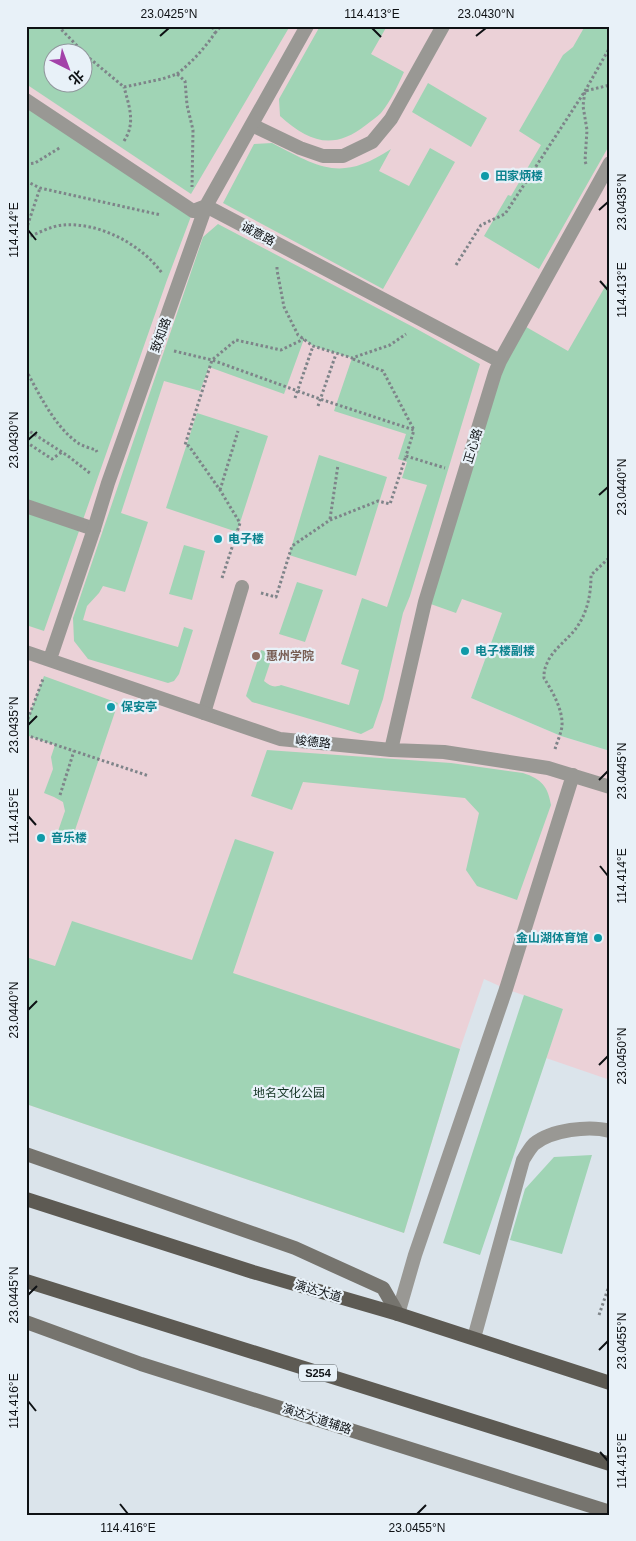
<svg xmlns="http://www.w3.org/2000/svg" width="636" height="1541" font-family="Arial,'Noto Sans SC',sans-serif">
<rect width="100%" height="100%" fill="#dbe4eb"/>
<path fill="#ebd1d7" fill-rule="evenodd" d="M26 26H610V278L502 613 471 698 561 736 610 751V1080L546 1058 563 1009 506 989 484 979 460 1049 404 1233 26 1104ZM52 52H82V82H52Z"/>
<path fill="#a0d4b5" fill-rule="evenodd" d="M26 26H290L191 194 26 84ZM52 52H82V82H52Z
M320 26H387L371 54 404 72C398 85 391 101 381 113 377 117 371 121 366 125 333 151 309 142 280 116L279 99Z
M585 26H610V144L539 269 484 236 508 195 511 196 541 145 519 131 563 55 573 47Z
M428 83 487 118 471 147 412 112Z
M26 100 193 211 167 280 44 631 26 625Z
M272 143C320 168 341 182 391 149L379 171 409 186 430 148 455 162 383 289 223 203 254 144Z
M218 224 415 328 480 364 410 596 403 613 383 699 373 728 361 734 252 702 246 696 261 650 273 654 264 681C270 686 274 688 281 685L349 705 359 670 341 664 362 598 387 607 427 485 402 478 407 462 398 459 406 434 334 411 352 358 313 346 304 339 284 394 209 367 200 391 164 381 121 513 148 522 125 592 103 586 99 593 87 606 83 620 178 647 184 627 193 630 179 674 174 681 168 683 88 659 74 641 73 618 203 237Z
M610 278V751L561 736 471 698 502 613 462 599 456 613 425 602 500 361 521 324 568 351Z
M197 413 268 436 237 532 166 508Z
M319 455 387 477 356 576 289 555Z
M184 545 205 551 192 600 169 594Z
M297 582 323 590 305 642 279 634Z
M44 676 118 703 71 842 56 837 65 811 63 802 54 797 44 793 53 769 51 757 55 745 26 735V724Z
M267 750 451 763 523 773C542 779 548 787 551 805L517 900 477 886 466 870 479 813 465 798 303 782 292 810 251 796Z
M235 839 274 852 233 973 460 1049 404 1233 26 1104V957L55 966 72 921 192 960Z
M524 995 563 1009 480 1255 443 1243Z
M592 1155 562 1254 510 1240 525 1189 554 1157Z"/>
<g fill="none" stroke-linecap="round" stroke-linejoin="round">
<path stroke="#7e8489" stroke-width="3" stroke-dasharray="2.5 2.5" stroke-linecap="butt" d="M58 26 88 57 124 87 162 79 177 74 185 81 187 105 193 130 192 187
M215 33 221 26
M177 74C192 62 204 49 215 33L212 26
M124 141C136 123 129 106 124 87
M26 164 35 163 61 147
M586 164 585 161 587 130 583 106 585 91 610 85
M26 181 40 188 161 215
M26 230 40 188
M26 238C38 233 51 226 63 225 99 222 141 244 162 273
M456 265 481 225 505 214 585 91 610 47
M277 267V270L284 307 298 335 313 346 352 358 390 345 406 334
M174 351 212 360 320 399 414 430 406 456 445 468
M353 359 383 371 414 430
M26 370C39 394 55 427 78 443 82 446 90 448 96 450L97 452
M295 398 313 346
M318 406 336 354
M26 429 68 456 91 474
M26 442 52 459 62 452
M220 490 238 431
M330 519 338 465
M222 578 240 523 220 490 189 446 185 445 212 360 236 340 281 350 304 339
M261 593 276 597 292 546 330 520 378 501 390 504 406 456
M26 724 43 679
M26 735 149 776
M555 749C557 742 561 734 562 726 563 709 552 691 544 678 544 674 544 670 546 666 551 650 568 640 577 627 588 611 591 593 591 575L610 557
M60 795 74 751
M599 1315 610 1283"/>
<path stroke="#999894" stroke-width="14" d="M252 125 300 148 323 156H343L372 142 391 119 443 26
M26 506 94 529
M204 713 242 587
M474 1338 523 1160C526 1155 530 1148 534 1144 551 1130 589 1125 610 1131"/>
<path stroke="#999894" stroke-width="14" d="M26 100 193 211 206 206 500 361
M26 652 280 739 391 750 444 752 548 768 610 787
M50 659 94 529 108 483 206 206 307 26
M391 750 425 602 495 373 500 361 610 163
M398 1314 415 1255 506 989 573 775"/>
<path stroke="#76746e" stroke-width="14" d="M26 1154 295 1248 383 1288 398 1314
M26 1322 141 1364 610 1512"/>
<path stroke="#5d5a53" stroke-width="14" d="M26 1199 253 1272 398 1314 610 1383
M26 1281 610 1464"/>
</g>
<path fill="none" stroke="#0e1114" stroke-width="2" d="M372 28 381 37M160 36 169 28M476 36 486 28M599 210 608 202M28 230 36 240M600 281 608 290M28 440 37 432M599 495 608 487M28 725 37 716M599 780 608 771M28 816 36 825M600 866 608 876M28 1010 37 1001M599 1065 608 1056M28 1295 37 1286M599 1350 608 1341M28 1401 36 1411M600 1452 608 1461M120 1504 128 1514M417 1514 426 1505"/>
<g fill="#0f9aa8" stroke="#e8f1f8" stroke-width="2">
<circle cx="485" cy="176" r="5"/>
<circle cx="218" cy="539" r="5"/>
<circle cx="465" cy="651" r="5"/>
<circle cx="111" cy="707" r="5"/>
<circle cx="41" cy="838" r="5"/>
<circle cx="598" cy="938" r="5"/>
</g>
<circle fill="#8d6e63" stroke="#e8f1f8" stroke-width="2" cx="256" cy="656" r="5"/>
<g text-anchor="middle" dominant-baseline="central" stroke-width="4.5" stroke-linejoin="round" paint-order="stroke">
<rect fill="#e8f1f8" stroke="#4f5458" stroke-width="1" x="299" y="1364.5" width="38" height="17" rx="4"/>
<g font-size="11" font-weight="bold" fill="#0e1114">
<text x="318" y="1373">S254</text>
</g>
<g font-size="12" font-weight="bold" fill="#0d838f" stroke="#e8f1f8" text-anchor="start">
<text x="495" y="176">田家炳楼</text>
<text x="228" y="539">电子楼</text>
<text x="475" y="651">电子楼副楼</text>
<text x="121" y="707">保安亭</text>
<text x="51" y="838">音乐楼</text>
<text x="588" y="938" text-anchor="end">金山湖体育馆</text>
</g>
<g font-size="12" fill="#0e1114" stroke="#e8f1f8">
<text transform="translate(258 234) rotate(28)">诚意路</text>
<text transform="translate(161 335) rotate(-70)">致知路</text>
<text transform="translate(473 446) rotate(-73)">正心路</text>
<text transform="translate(313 742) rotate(6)">峻德路</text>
<text transform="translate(318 1291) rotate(16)">演达大道</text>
<text transform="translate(317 1419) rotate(18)">演达大道辅路</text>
</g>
<g font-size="12" font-weight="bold" fill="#785e54" stroke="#e8f1f8" text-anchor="start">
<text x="266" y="656">惠州学院</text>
</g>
<g font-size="12" fill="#133323" stroke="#e8f1f8">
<text x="289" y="1093">地名文化公园</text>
</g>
</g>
<rect width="636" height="1541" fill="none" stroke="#e8f1f8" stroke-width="55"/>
<g transform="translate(68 68) rotate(138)"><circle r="24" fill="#e8f1f8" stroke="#91979d"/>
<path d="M0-4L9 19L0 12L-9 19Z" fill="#a342a9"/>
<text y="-8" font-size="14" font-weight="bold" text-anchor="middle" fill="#0e1114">北</text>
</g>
<rect x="28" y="28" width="580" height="1486" fill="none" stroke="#0e1114" stroke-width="2"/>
<g font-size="12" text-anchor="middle" fill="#0e1114">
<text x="169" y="18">23.0425°N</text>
<text x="372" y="18">114.413°E</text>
<text x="486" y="18">23.0430°N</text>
<text transform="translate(622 202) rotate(-90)" y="4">23.0435°N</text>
<text transform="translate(14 230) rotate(-90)" y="4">114.414°E</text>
<text transform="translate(622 290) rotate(-90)" y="4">114.413°E</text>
<text transform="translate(14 440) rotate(-90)" y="4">23.0430°N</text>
<text transform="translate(622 487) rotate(-90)" y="4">23.0440°N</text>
<text transform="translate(14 725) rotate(-90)" y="4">23.0435°N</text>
<text transform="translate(622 771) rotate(-90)" y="4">23.0445°N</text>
<text transform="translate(14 816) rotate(-90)" y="4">114.415°E</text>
<text transform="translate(622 876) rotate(-90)" y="4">114.414°E</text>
<text transform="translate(14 1010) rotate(-90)" y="4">23.0440°N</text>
<text transform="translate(622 1056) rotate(-90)" y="4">23.0450°N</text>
<text transform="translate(14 1295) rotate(-90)" y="4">23.0445°N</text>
<text transform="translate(622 1341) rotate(-90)" y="4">23.0455°N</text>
<text transform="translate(14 1401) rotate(-90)" y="4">114.416°E</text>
<text transform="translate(622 1461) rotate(-90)" y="4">114.415°E</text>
<text x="128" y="1532">114.416°E</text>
<text x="417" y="1532">23.0455°N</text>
</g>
</svg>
